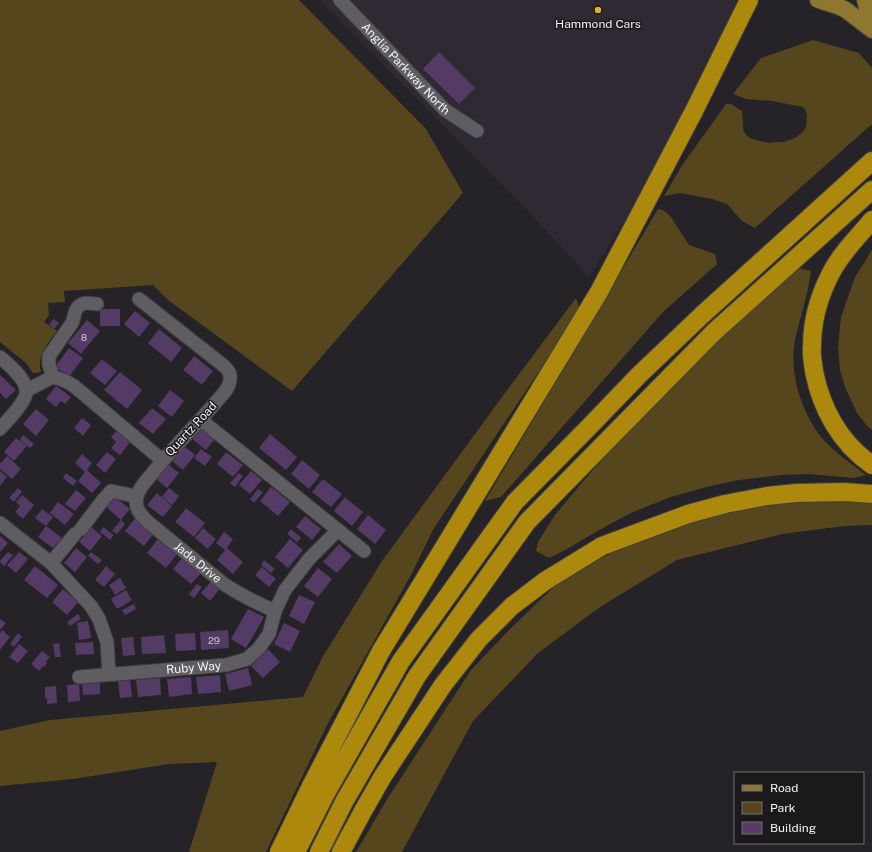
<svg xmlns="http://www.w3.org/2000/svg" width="872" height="852" font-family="'Public Sans',sans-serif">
<rect width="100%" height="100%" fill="#252327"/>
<path fill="#2f2933" d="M319 0H749L694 111 589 277 525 208Z"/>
<path fill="#55461e" d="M0 0H299L426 129 463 193 292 391 168 300 153 285 64 291 65 302 48 303 49 315 44 322 57 331C48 343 36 357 41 372L37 373H33L26 363 0 342Z
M813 40 859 53 872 68V124L755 228 742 221 727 204 712 199 680 193 664 196 683 164 726 104H731L742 111C742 118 744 124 743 130L748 137 752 139 770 143 776 142H784L795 138 803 132 806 127 807 115 805 109 803 107 772 101 746 99 733 94 761 58Z
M658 209 663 210 671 217 689 245 715 254 717 264 663 312 501 497 485 501Z
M872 250V430L867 426 857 413 845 387 840 370 838 347 841 317 855 277Z
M798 268 811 271C808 295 800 317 795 340 790 367 797 396 810 420 812 424 815 429 818 433 831 450 849 462 866 475L854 478 808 474 781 475 739 480 706 487 671 497 633 512 601 529 567 549 549 558 536 551 538 542 555 515 585 479 632 426 729 328Z
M576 298 580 310 434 528 411 575 327 725 266 852H189L217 762 169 764 73 779 0 786V731L50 720 303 697 322 658 382 561 505 393Z
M783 496 872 502V525L844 526 782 534 677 560 600 607 538 653 473 721 402 852H356L386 801 471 670 509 630 561 580 611 553 670 527Z"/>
<path fill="#533b65" d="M439 52 475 88 459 104 423 69Z
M100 309H120V326H100Z
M135 311 150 323 139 337 124 324Z
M54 319 59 323 54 329 49 324Z
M87 320 100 331 81 354 68 343Z
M159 329 182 348 171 362 148 343Z
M69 348 83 358 69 377 55 367Z
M194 356 213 371 202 385 183 370Z
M102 359 117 371 105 385 90 373Z
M120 372 142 390 127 409 104 390Z
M0 375 16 390 6 399 0 393Z
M56 386 71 397 65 404 61 401 56 407 46 399Z
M170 390 184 401 172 417 158 406Z
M152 408 166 419 153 434 139 423Z
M36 409 49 420 36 436 23 424Z
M82 418 91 425 83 436 74 428Z
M200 427 214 440 206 450 191 438Z
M116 431 130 442 120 455 111 448 116 442 111 437Z
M270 434 297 457 286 470 259 448Z
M23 435 34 444 30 448 20 440Z
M16 438 27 446 14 461 4 452Z
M184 446 195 455 183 470 172 461Z
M201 449 212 457 205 466 194 458Z
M107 452 116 459 105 473 96 465Z
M226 452 243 465 233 477 217 464Z
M82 454 92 463 87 470 101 483 92 493 78 481 85 472 75 463Z
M7 456 21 469 12 479 0 469V464Z
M302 460 320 475 309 489 291 474Z
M168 464 179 473 167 488 156 479Z
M0 471 7 477 0 486Z
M251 471 262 480 250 494 239 485Z
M66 473 77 481 73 486 63 478Z
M239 473 243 476 235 487 230 483Z
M323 479 342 494 331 507 312 492Z
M271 487 290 502 278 516 260 501Z
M18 488 22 492 14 502 9 498Z
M169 488 179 496 172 505 162 497Z
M258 489 263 492 254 503 250 499Z
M76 490 86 498 75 511 65 504Z
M157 493 172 506 163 517 147 505Z
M22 495 34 505 23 519 15 512 20 506 16 502Z
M115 497 130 509 121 520 106 507Z
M345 497 363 512 352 526 334 511Z
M58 502 74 514 65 525 50 513Z
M186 508 205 523 194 537 175 522Z
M42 509 53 517 46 526 35 518Z
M368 515 386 530 375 544 357 529Z
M305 516 321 529 312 540 296 527Z
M136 517 155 532 144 546 125 531Z
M121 520 125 524 117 534 112 531Z
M46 526 62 538 53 548 38 537Z
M91 527 102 536 90 551 79 542Z
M103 527 114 535 110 540 100 532Z
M203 528 216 539 208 549 195 538Z
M291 529 301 538 297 542 287 534Z
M224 532 233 539 227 548 243 562 233 574 217 560 225 550 216 543Z
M0 536 8 543 0 552Z
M158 539 177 554 166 568 147 553Z
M290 539 303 550 288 568 275 557Z
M339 544 352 556 337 573 323 562Z
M76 548 87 557 75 572 64 563Z
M8 552 13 555 4 566 0 562V561Z
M19 552 28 559 16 573 7 565Z
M91 552 102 560 98 564 88 556Z
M184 556 203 571 191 584 173 569Z
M264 560 275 569 271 573 261 565Z
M35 566 58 585 47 598 24 580Z
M106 566 115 574 104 587 95 580Z
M262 567 276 579 269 587 255 575Z
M318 568 332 579 318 597 304 586Z
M120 578 126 588 115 595 109 585Z
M212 580 221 587 210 601 201 593Z
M197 584 202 587 194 598 189 594Z
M63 589 78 602 67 615 52 602Z
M126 590 132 600 117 609 111 599Z
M299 595 315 602 304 624 289 616Z
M134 604 136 609 125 615 122 610Z
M248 609 264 617 246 648 231 639Z
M78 614 81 619 70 626 67 622Z
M0 619 6 623 0 630Z
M88 621 91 638 79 640 77 623Z
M284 623 300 631 290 652 274 644Z
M2 630 10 637 0 650V633Z
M228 630 229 648 201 650 200 632Z
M18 633 22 637 14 647 10 644Z
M195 633 196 650 176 651 175 634Z
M164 635 166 653 142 654 141 637Z
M133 637 135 655 123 656 121 638Z
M93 642 94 654 76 655 75 643Z
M59 643 61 657H55L53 644Z
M19 644 28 651 18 663 9 657Z
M268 649 280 662 263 678 251 666Z
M42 651 50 657 46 661 47 663 44 667 43 666 39 671 31 664Z
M248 668 252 685 229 691 225 674Z
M220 675 221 692 198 694 196 677Z
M191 677 192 694 169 697 167 679Z
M160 678 161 695 138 697 136 680Z
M130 680 132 697 120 698 118 681Z
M100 682V694L83 695 82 683Z
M79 684 80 701 68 702 67 685Z
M56 686 57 703 47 704V698H45V687Z"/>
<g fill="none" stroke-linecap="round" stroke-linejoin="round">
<g stroke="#413f42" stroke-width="15">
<g id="minor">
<path id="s1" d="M340 0 445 110 477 131"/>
<path id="s2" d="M139 299 224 366C228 370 231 373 230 379 230 388 222 395 216 402 195 427 171 449 151 475 146 481 139 488 137 496 134 508 140 514 148 522L224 584C240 595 257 603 275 611"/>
<path d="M0 357C9 365 29 381 26 394 23 405 8 420 0 429"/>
<path d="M53 377 49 365V356L72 323C74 319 74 314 76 310 80 301 90 303 97 304"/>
<path d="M26 390C50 382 47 369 74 386L162 460"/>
<path d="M201 420 364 551"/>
<path d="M0 523 51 563 91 606 99 619 107 642 109 674"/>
<path d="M81 529 103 500 111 491 126 494 137 497"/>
<path d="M51 563 75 534"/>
<path id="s3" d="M79 677 226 665 247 659 259 648 269 634 275 611 285 590 309 559 338 530"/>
</g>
</g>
<g stroke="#413f42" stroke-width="18">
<path id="major" d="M818 0 840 7 846 10 872 30
M865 0 868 12 872 20"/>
</g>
<g stroke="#413f42" stroke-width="20">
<path id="highway" d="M872 220C858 237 841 253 831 273 819 296 812 320 812 346 811 354 813 363 814 371 821 408 840 443 872 465
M279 852 311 786 381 651 599 292 694 111 749 0
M296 852 326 793 401 661 515 502 587 429 639 375 702 315 872 161
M319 852 344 802 417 676 527 522 714 332 872 190
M341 852 363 811 383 776 443 685 479 639 512 606 545 581 602 546 688 514 725 504 767 496 796 493 844 492 872 494"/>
</g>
<use href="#minor" stroke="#605d62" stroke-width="13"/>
<use href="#major" stroke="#8e772f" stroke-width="16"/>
<use href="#highway" stroke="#ac880d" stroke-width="18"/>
</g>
<circle fill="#dcb233" stroke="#1c191d" stroke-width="1.5" cx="598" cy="10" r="4"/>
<g text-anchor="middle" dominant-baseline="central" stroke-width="3" stroke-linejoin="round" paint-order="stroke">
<g font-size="10" fill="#ccc4d1">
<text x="84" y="337">8</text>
<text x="214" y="640">29</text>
</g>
<g font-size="12" fill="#f4f2f5" stroke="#1c191d">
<text x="598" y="24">Hammond Cars</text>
</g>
<g font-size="12" fill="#f4f2f5" stroke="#1c191d">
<text stroke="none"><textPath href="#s1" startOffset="95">Anglia Parkway North</textPath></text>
<text transform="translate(191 429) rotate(-47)">Quartz Road</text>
<text stroke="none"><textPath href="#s2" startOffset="368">Jade Drive</textPath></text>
<text stroke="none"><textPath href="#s3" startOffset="115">Ruby Way</textPath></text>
</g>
</g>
<rect x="734" y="772" width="130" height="72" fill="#1c191d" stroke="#727073"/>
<rect x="742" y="785" width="20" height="6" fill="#8e772f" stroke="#727073"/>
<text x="770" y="792" font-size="12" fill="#f4f2f5">Road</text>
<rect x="742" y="802" width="20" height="12" fill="#55461e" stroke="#727073"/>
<text x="770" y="812" font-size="12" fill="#f4f2f5">Park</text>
<rect x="742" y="822" width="20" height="12" fill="#533b65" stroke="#727073"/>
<text x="770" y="832" font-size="12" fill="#f4f2f5">Building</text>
</svg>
